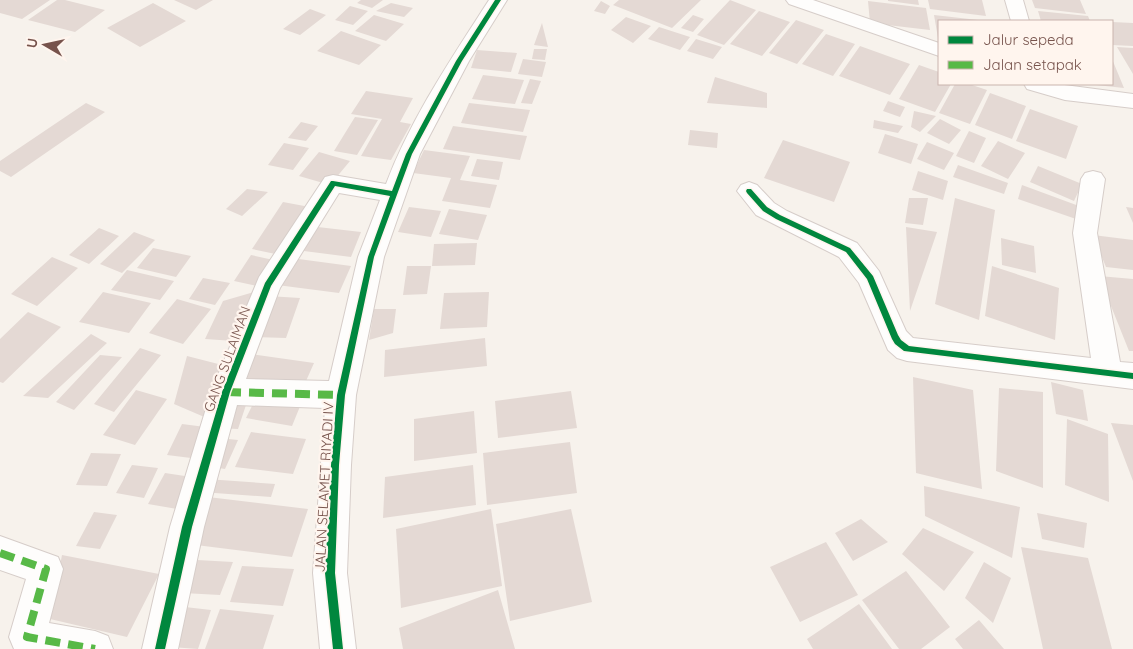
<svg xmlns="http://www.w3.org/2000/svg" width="1133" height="649" font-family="Quicksand,sans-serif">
<rect width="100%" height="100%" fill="#f7f2ec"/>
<path fill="#e4d9d4" d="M0 0H50L22 19 0 13Z
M57 0H65L105 10 75 32 28 20Z
M174 0H213L196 10Z
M361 0H383L372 8 357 3Z
M619 0H701L672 28 613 5Z
M730 0 756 10 724 45 697 35Z
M888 0H918L919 5 888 1Z
M928 0H982L986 16 930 9Z
M1032 0H1080L1086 14 1035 8Z
M601 1 610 6 605 14 594 11Z
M868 1 926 8 930 30 870 23Z
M153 3 186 21 140 47 107 28Z
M391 3 413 8 404 17 376 11Z
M350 6 368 11 353 25 335 20Z
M310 9 326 15 300 35 283 29Z
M759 11 790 22 762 56 730 44Z
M1038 11 1088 16 1090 21H1041Z
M374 15 404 24 386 41 355 31Z
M693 15 704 19 693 32 681 28Z
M934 15 978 20V21H939L938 38Z
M626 17 651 26 633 43 611 30Z
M796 20 824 30 797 64 769 53Z
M1112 22 1133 23V46L1112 45Z
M542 23 548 47 534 45Z
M659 27 690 37 680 50 648 39Z
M341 31 381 45 359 65 317 51Z
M826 34 855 44 833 76 802 64Z
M696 39 722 47 713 59 687 51Z
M860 46 910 64 890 95 839 76Z
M1117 47 1133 48V74Z
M534 49H547L545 60 532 59Z
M477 50 517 53 511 72 471 68Z
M523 59 546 62 542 77 518 74Z
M1112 59 1124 88 1096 85 1112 84Z
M919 65 939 72V84H951L935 112 899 99Z
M483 75 524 80 515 104 472 99Z
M715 77 767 93V108L707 103Z
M530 79 541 81 532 104 521 103Z
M955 84H969L987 90 970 124 939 113Z
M366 91 413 98 400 122 411 124 391 160 361 156 382 119 351 114Z
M990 93 1026 106 1012 139 975 125Z
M888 101 905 107 900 117 883 111Z
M86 103 105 112 11 177 0 171V161Z
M469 103 530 110 523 132 461 123Z
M1030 109 1078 126 1066 159 1016 141Z
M914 111 936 116 920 132 911 127Z
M355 117 378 120 357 155 334 151Z
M940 119 961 130 949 144 927 133Z
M874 120 903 126 898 133 873 128Z
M301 122 318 126 306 141 288 138Z
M453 126 527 136 520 160 443 149Z
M690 130 718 133 717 148 688 145Z
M969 131 986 138 974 163 956 156Z
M885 134 918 144 911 164 878 153Z
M783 140 850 162 834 202 764 178Z
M998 141 1025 153 1008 179 981 166Z
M927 142 954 153 944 170 917 159Z
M284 143 309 148 293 170 268 165Z
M424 150 470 156 460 180 497 185 490 208 442 201 451 178 413 173Z
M319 152 350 161 330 185 299 176Z
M477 159 503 162 499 180 471 176Z
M958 165 1008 183 1004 194 953 177Z
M1038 166 1082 184 1074 201 1030 182Z
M918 171 948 181 943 200 912 190Z
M1022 185 1079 206 1076 219 1018 199Z
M247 189 268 192 242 216 226 209Z
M909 198H928L923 225 905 223Z
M955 198 995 210 979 320 935 304Z
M283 202 315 208 285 256 252 249Z
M409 207 441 211 431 237 398 232Z
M1126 207 1133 208V223Z
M449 209 487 215 478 240 439 234Z
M309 226 361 232 351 257 296 250Z
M906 227 937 232 910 311Z
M99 228 119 236 89 264 69 255Z
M134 232 155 240 122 273 100 264Z
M1093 235 1133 240V270L1106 267Z
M1001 238 1034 246 1036 273 1002 265Z
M477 243 475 265 432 266 434 244Z
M153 248 191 256 176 277 137 268Z
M251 255 278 261 262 287 234 281Z
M52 257 78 268 37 306 11 294Z
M291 258 351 266 339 293 277 285Z
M407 266H431L427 294 403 295Z
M992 266 1059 288 1055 340 985 316Z
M127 270 174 281 160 300 111 290Z
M1099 276 1133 279V351H1129Z
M203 278 230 283 215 305 189 299Z
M103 292 151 303 129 333 79 322Z
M254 292 234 341 205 339 223 301Z
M489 292 487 327 440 329 444 293Z
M268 296 300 298 286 338 252 337Z
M177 299 211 309 183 344 149 333Z
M374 309H396L393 333 369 340Z
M28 312 61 327 3 383 0 382V339Z
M91 334 107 343 48 398 23 396Z
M485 338 487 366 384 377 385 350Z
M140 348 161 355 114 412 94 404Z
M251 354 314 363 302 390 238 382Z
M100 355 122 357 74 410 56 402Z
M187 356 226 366 209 419 174 404Z
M913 377 973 390 982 489 916 473Z
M1051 382 1083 390 1088 421 1056 414Z
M999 388 1043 392V488L996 471Z
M136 390 167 399 135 445 103 435Z
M571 391 577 428 498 438 495 401Z
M229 396H249L238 429 218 428Z
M257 396 301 404 292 426 246 418Z
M474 411 477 453 414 461V419Z
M1067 419 1108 434 1109 502 1065 485Z
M1111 423 1133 425V481Z
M182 424 213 428 199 459 167 455Z
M251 432 306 439 293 474 235 467Z
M219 438 238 440 225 469 206 466Z
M570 442 577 493 487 505 483 453Z
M91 453 121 454 107 486 76 485Z
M132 465 158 468 144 498 116 493Z
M473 465 476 505 383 518 385 477Z
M165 473 198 478 183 510 148 504Z
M206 479 275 484 271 497 201 492Z
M924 486 1020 507 1012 558 925 516Z
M208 497 308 509 292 557 188 544Z
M491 509 502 586 401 608 396 529Z
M571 509 592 602 510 621 496 524Z
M94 512 117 515 100 549 76 546Z
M1037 513 1087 523 1084 548 1042 539Z
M861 519 888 542 853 561 835 533Z
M923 528 974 552 944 591 902 554Z
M826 542 858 595 800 622 770 567Z
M1021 547 1088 558 1112 649H1043Z
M62 555 159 574 127 637 50 619Z
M197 560 233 562 220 595 183 593Z
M984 562 1011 578 993 623 965 598Z
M242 566 294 569 283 606 230 602Z
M906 571 950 627 921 649H899L862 600Z
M498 590 515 649H403L399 628Z
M859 604 892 649H813L807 639Z
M185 607 211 610 198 649 171 647Z
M220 609 274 615 263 649H205Z
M979 620 1004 649H963L955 639Z"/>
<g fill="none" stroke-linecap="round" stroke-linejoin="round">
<g stroke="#d6cdc9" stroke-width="2">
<path id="minor" d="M489 0H507L469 61 420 154 384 257 356 395 351 465 347 573 356 649H320L313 573 325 408 237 405 204 527 178 649H142L170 527 211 392 259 277 325 177 333 175 386 184C411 118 451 59 489 0ZM339 193 380 200 358 257 329 381 246 379 280 288Z
M786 0H813L939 43V56L789 4Z
M1005 0H1023L1029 21H1011Z
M1024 84H1057L1133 94V108L1065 100 1027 89Z
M1093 171 1101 173 1105 179 1097 233 1120 362 1133 363V389L907 361 897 358 888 350 859 283 839 257 756 215 737 191 741 185 749 182 757 185 774 203 787 211 857 243 879 271 906 331 913 338 1091 358 1073 233 1081 179 1085 173Z
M0 536 58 557 63 569 49 623 95 631 108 636 113 649H14L9 637 26 579 0 570Z"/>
</g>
<use href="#minor" fill="#fefdfc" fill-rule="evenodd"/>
<path stroke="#58b947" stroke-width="8" stroke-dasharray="15 8" stroke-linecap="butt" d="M226 392 341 395
M0 553 46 569 27 637 95 649"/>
<g stroke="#fff5ee" stroke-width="3">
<path id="cycleway" d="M495 0H501L462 61 412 154 374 257 345 395 339 465 335 573 343 649H333L325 573 331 465 337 395 368 257 390 196 335 186 271 286 230 392 192 527 165 649H155L182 527 222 392 265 283 331 181H333L392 191 406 154 456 61Z
M747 189H751L767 207 780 215 850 248 873 276 898 335 901 340 909 346 1133 373V379L904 351 895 344 892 339 867 279 846 252 776 219 763 211 747 193 746 191Z"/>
</g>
<use href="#cycleway" fill="#00873e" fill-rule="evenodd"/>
</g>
<g text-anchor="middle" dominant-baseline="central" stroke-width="4.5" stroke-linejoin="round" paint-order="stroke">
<g font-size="14" fill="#77534c" stroke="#fff5ee">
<text transform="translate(227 359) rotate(-70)">GANG SULAIMAN</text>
<text transform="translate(324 487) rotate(-87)">JALAN SELAMET RIYADI IV</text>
</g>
</g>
<rect x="938" y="20" width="175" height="65" fill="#fff5ee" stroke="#c9b4ad"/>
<rect x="948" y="36" width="25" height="8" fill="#00873e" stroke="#c9b4ad"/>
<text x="983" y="45" font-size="15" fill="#77534c">Jalur sepeda</text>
<rect x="948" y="61" width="25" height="8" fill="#58b947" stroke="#c9b4ad"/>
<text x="983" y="70" font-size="15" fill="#77534c">Jalan setapak</text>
<g transform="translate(45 45) rotate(279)" stroke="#fff5ee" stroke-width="4" paint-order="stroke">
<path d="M0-4L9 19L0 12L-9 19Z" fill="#77534c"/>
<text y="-8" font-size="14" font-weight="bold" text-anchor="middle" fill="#77534c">U</text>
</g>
</svg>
